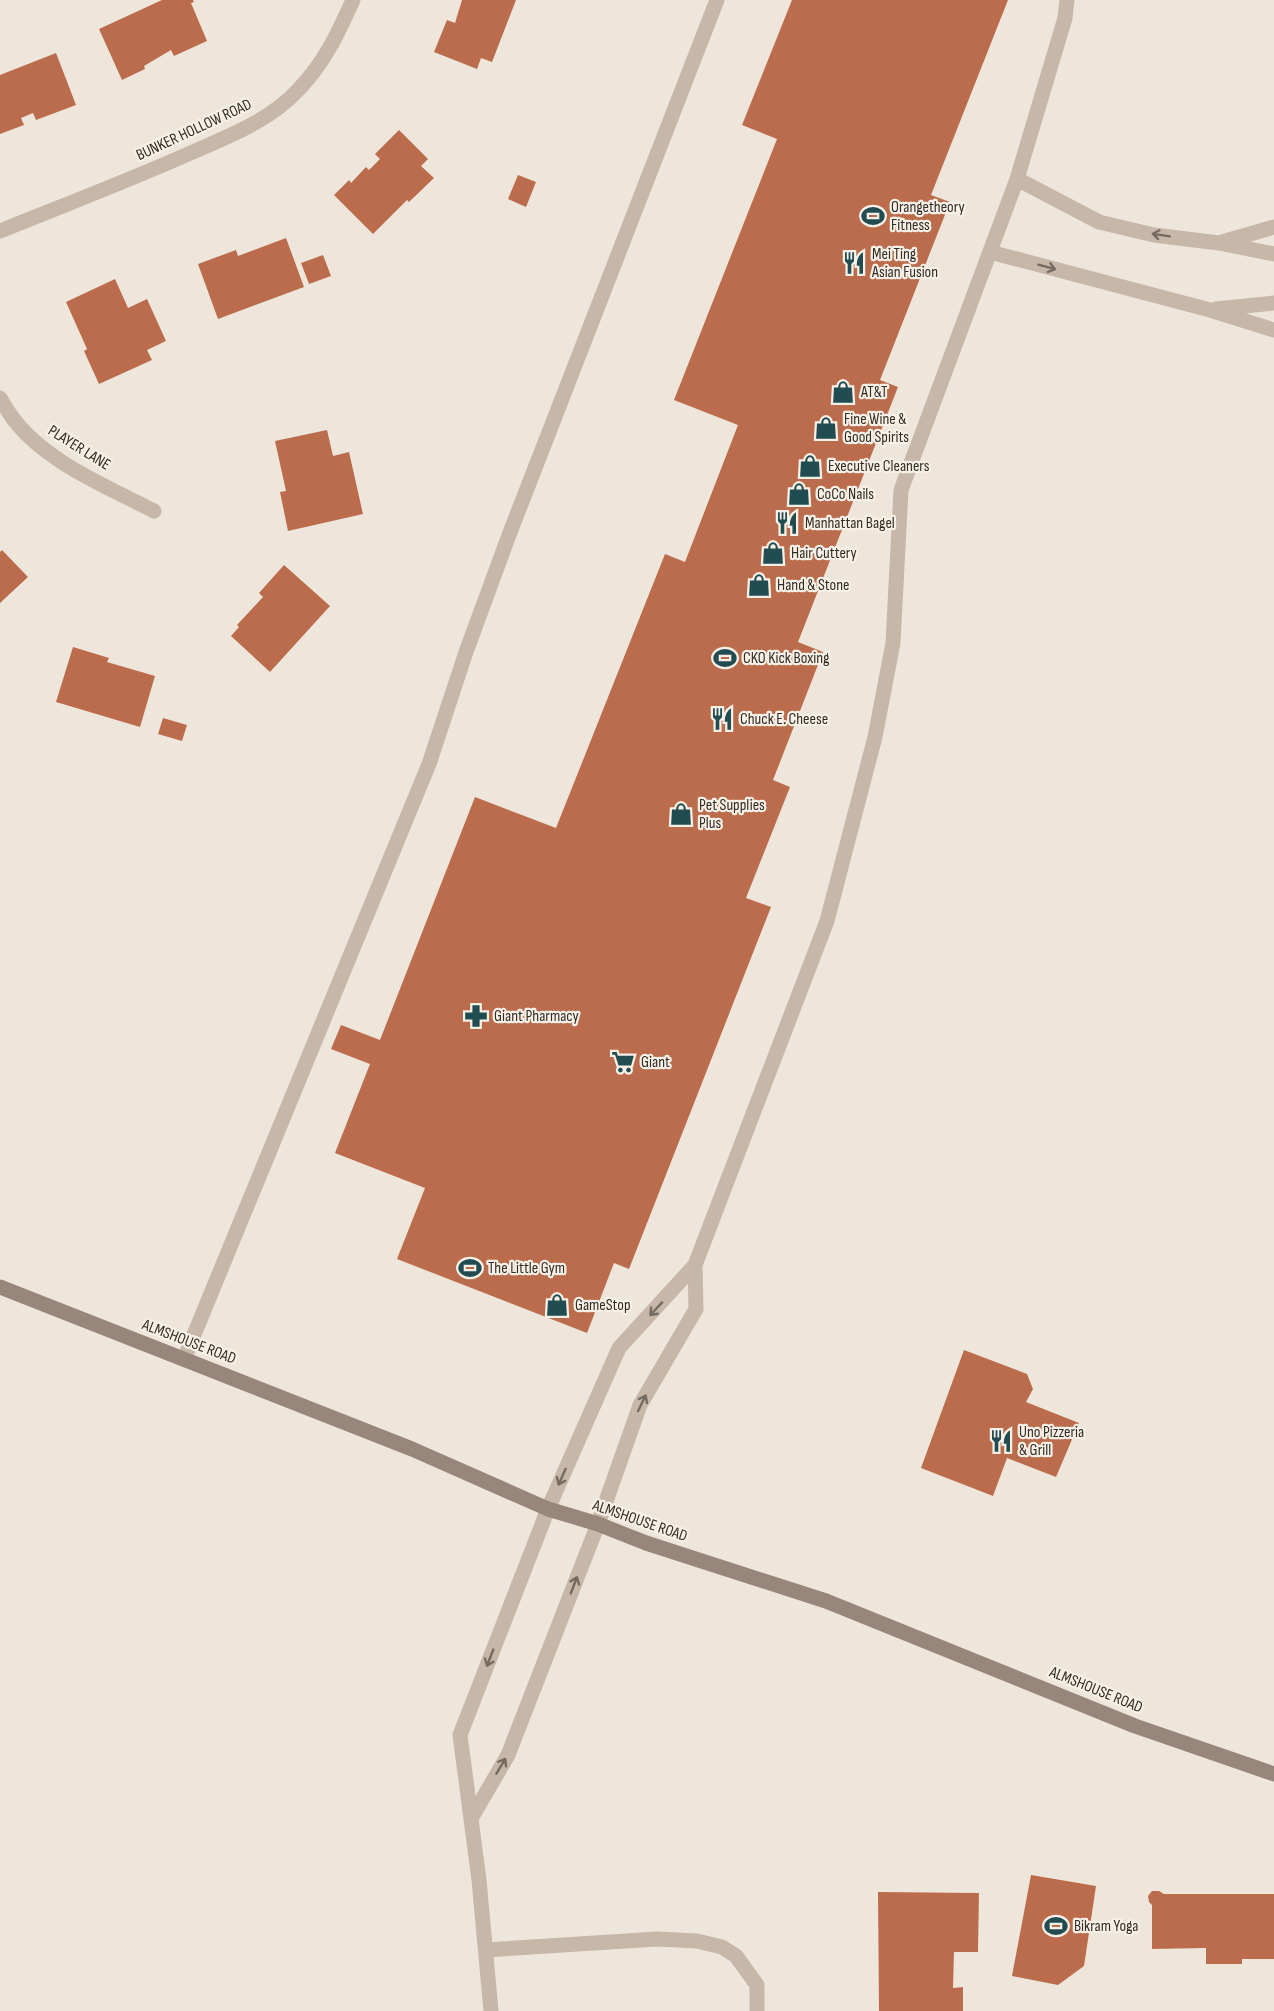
<svg xmlns="http://www.w3.org/2000/svg" width="1274" height="2011" font-family="'Sofia Sans Condensed',sans-serif">
<rect width="100%" height="100%" fill="#efe6db"/>
<path fill="#bb6c4d" d="M162 0H193L194 2 191 3 207 41 174 56 171 50 144 66 145 69 122 80 99 29Z
M462 0H516L492 62 481 58 477 69 434 52 447 20 455 23Z
M792 0H1008L931 195 950 202 880 380 898 387 798 642 823 652 773 780 790 787 746 898 771 907 629 1269 614 1263 587 1333 397 1259 425 1188 335 1153 370 1064 331 1049 341 1025 380 1040 475 797 556 828 665 554 685 562 738 425 674 400 777 139 742 125Z
M56 53 76 105 36 120 33 113 21 118 24 125 0 134V75Z
M399 130 428 159 421 166 434 178 409 202 407 200 373 234 334 195 349 180 351 183 366 167 369 170 380 159 375 154Z
M518 175 536 182 526 207 508 199Z
M286 238 304 287 218 319 198 264 236 250 238 256Z
M323 255 331 276 309 284 301 263Z
M115 279 128 308 147 299 166 341 147 350 152 360 99 384 84 351 87 349 66 302Z
M327 430 333 456 349 452 363 514 288 531 280 492 286 491 275 441Z
M2 550 28 577 0 603V552Z
M284 565 330 606 270 672 231 636 239 627 237 625 263 597 259 593Z
M73 647 109 658 107 662 155 676 140 727 56 702Z
M163 718 187 725 182 741 158 734Z
M964 1350 1027 1374 1033 1389 1026 1402 1079 1423 1056 1477 1007 1458 993 1496 921 1468Z
M1031 1875 1096 1886 1084 1966 1058 1985 1012 1976Z
M1152 1891H1159L1164 1894H1274V1959H1242V1964H1206V1948L1152 1949V1905L1149 1902 1148 1896Z
M878 1892 979 1893 978 1952H954L953 1988 963 1987V2011H879Z"/>
<g fill="none" stroke-linecap="round" stroke-linejoin="round">
<path stroke="#c6b7a8" stroke-width="15" d="M1017 179 1099 222 1154 235 1219 243 1274 254
M1222 242 1274 227
M990 252 1210 310 1274 330
M1216 309 1274 303
M184 1359 429 764 466 652 509 535 717 0
M472 1817 508 1755 598 1524 640 1405 696 1309 695 1265
M486 1950 657 1939 697 1941 722 1947 736 1956 757 1985V2011
M491 2011 479 1880 460 1735 548 1509 619 1348 695 1265 827 921 875 737 893 643 901 490 1017 179 1065 18 1067 0"/>
<path stroke="#c6b7a8" stroke-width="15" d="M0 231C62 206 125 182 186 155 226 137 269 122 299 89 325 62 338 33 353 0
M0 398C5 406 9 414 15 421 48 463 108 487 154 511"/>
<path stroke="#99867a" stroke-width="15" d="M0 1287 412 1449 548 1509 598 1524 646 1543 826 1601 1135 1726 1274 1774"/>
</g>
<defs><path id="oneway-shaft" d="M-6 0H5M1.5-3L5.5 0L1.5 3" fill="none" stroke-width="1.6" stroke-linecap="round" stroke-linejoin="round" transform="scale(1.5)"/></defs>
<g stroke="#756b61">
<use href="#oneway-shaft" transform="translate(1161 235) rotate(-171)"/>
<use href="#oneway-shaft" transform="translate(1047 267) rotate(15)"/>
<use href="#oneway-shaft" transform="translate(656 1309) rotate(133)"/>
<use href="#oneway-shaft" transform="translate(642 1403) rotate(-64)"/>
<use href="#oneway-shaft" transform="translate(562 1477) rotate(114)"/>
<use href="#oneway-shaft" transform="translate(574 1585) rotate(-69)"/>
<use href="#oneway-shaft" transform="translate(490 1658) rotate(111)"/>
<use href="#oneway-shaft" transform="translate(501 1766) rotate(-59)"/>
</g>
<defs>
<g id="stadium-bare" transform="scale(1.8)"><path d="M0-5a6.5 5 0 1 0 0 10a6.5 5 0 1 0 0-10ZM-3.5-1.8h7v3.6h-7Z" fill="#214c51" stroke="#f7f0e6" stroke-width="2.5" paint-order="stroke"/></g>
<g id="restaurant-bare" transform="scale(1.8)"><path d="M-5-6h1v4h1v-4h1v4h1v-4h1v5L-1.5 .5V6h-2V.5L-5-1ZM5-6V6H3V1.5H1.5Q1.5-4 5-6Z" fill="#214c51" stroke="#f7f0e6" stroke-width="2.5" paint-order="stroke"/></g>
<g id="shop-bare" transform="scale(1.8)"><path d="M-5-2.5h2.3a2.7 3.5 0 0 1 5.4 0H5L5.5 6h-11ZM-1.5-2.5h3a1.5 2.3 0 0 0-3 0Z" fill="#214c51" stroke="#f7f0e6" stroke-width="2.5" paint-order="stroke"/></g>
<g id="pharmacy-bare" transform="scale(1.8)"><path d="M-2-6h4v4h4v4h-4v4h-4v-4h-4v-4h4Z" fill="#214c51" stroke="#f7f0e6" stroke-width="2.5" paint-order="stroke"/></g>
<g id="supermarket-bare" transform="scale(1.8)"><path d="M-6-5.5h2.5l.6 2H6L4.5 2H-2.5L-4.4-4H-6ZM-1.5 3.2a1.3 1.3 0 1 0 .1 0ZM3 3.2a1.3 1.3 0 1 0 .1 0Z" fill="#214c51" stroke="#f7f0e6" stroke-width="2.5" paint-order="stroke"/></g>
</defs>
<g fill-rule="evenodd">
<use href="#stadium-bare" x="873" y="216"/>
<use href="#restaurant-bare" x="854" y="263"/>
<use href="#shop-bare" x="843" y="392"/>
<use href="#shop-bare" x="826" y="428"/>
<use href="#shop-bare" x="810" y="466"/>
<use href="#shop-bare" x="799" y="494"/>
<use href="#restaurant-bare" x="787" y="523"/>
<use href="#shop-bare" x="773" y="553"/>
<use href="#shop-bare" x="759" y="585"/>
<use href="#stadium-bare" x="725" y="658"/>
<use href="#restaurant-bare" x="722" y="719"/>
<use href="#shop-bare" x="681" y="814"/>
<use href="#pharmacy-bare" x="476" y="1016"/>
<use href="#supermarket-bare" x="623" y="1062"/>
<use href="#stadium-bare" x="470" y="1268"/>
<use href="#shop-bare" x="557" y="1305"/>
<use href="#restaurant-bare" x="1001" y="1441"/>
<use href="#stadium-bare" x="1056" y="1926"/>
</g>
<g text-anchor="middle" dominant-baseline="central" stroke-width="4.5" stroke-linejoin="round" paint-order="stroke">
<g font-size="16" fill="#332c27" stroke="#f7f0e6">
<text transform="translate(194 130) rotate(-25)">BUNKER HOLLOW ROAD</text>
<text transform="translate(79 448) rotate(32)">PLAYER LANE</text>
<text transform="translate(189 1342) rotate(21)">ALMSHOUSE ROAD</text>
<text transform="translate(640 1521) rotate(19)">ALMSHOUSE ROAD</text>
<text transform="translate(1096 1690) rotate(22)">ALMSHOUSE ROAD</text>
</g>
<g font-size="16" fill="#332c27" stroke="#f7f0e6" text-anchor="start">
<text x="891" y="207">Orangetheory<tspan x="891" dy="18">Fitness</tspan></text>
<text x="872" y="254">Mei Ting<tspan x="872" dy="18">Asian Fusion</tspan></text>
<text x="861" y="392">AT&amp;T</text>
<text x="844" y="419">Fine Wine &amp;<tspan x="844" dy="18">Good Spirits</tspan></text>
<text x="828" y="466">Executive Cleaners</text>
<text x="817" y="494">CoCo Nails</text>
<text x="805" y="523">Manhattan Bagel</text>
<text x="791" y="553">Hair Cuttery</text>
<text x="777" y="585">Hand &amp; Stone</text>
<text x="743" y="658">CKO Kick Boxing</text>
<text x="740" y="719">Chuck E. Cheese</text>
<text x="699" y="805">Pet Supplies<tspan x="699" dy="18">Plus</tspan></text>
<text x="494" y="1016">Giant Pharmacy</text>
<text x="641" y="1062">Giant</text>
<text x="488" y="1268">The Little Gym</text>
<text x="575" y="1305">GameStop</text>
<text x="1019" y="1432">Uno Pizzeria<tspan x="1019" dy="18">&amp; Grill</tspan></text>
<text x="1074" y="1926">Bikram Yoga</text>
</g>
</g>
</svg>
